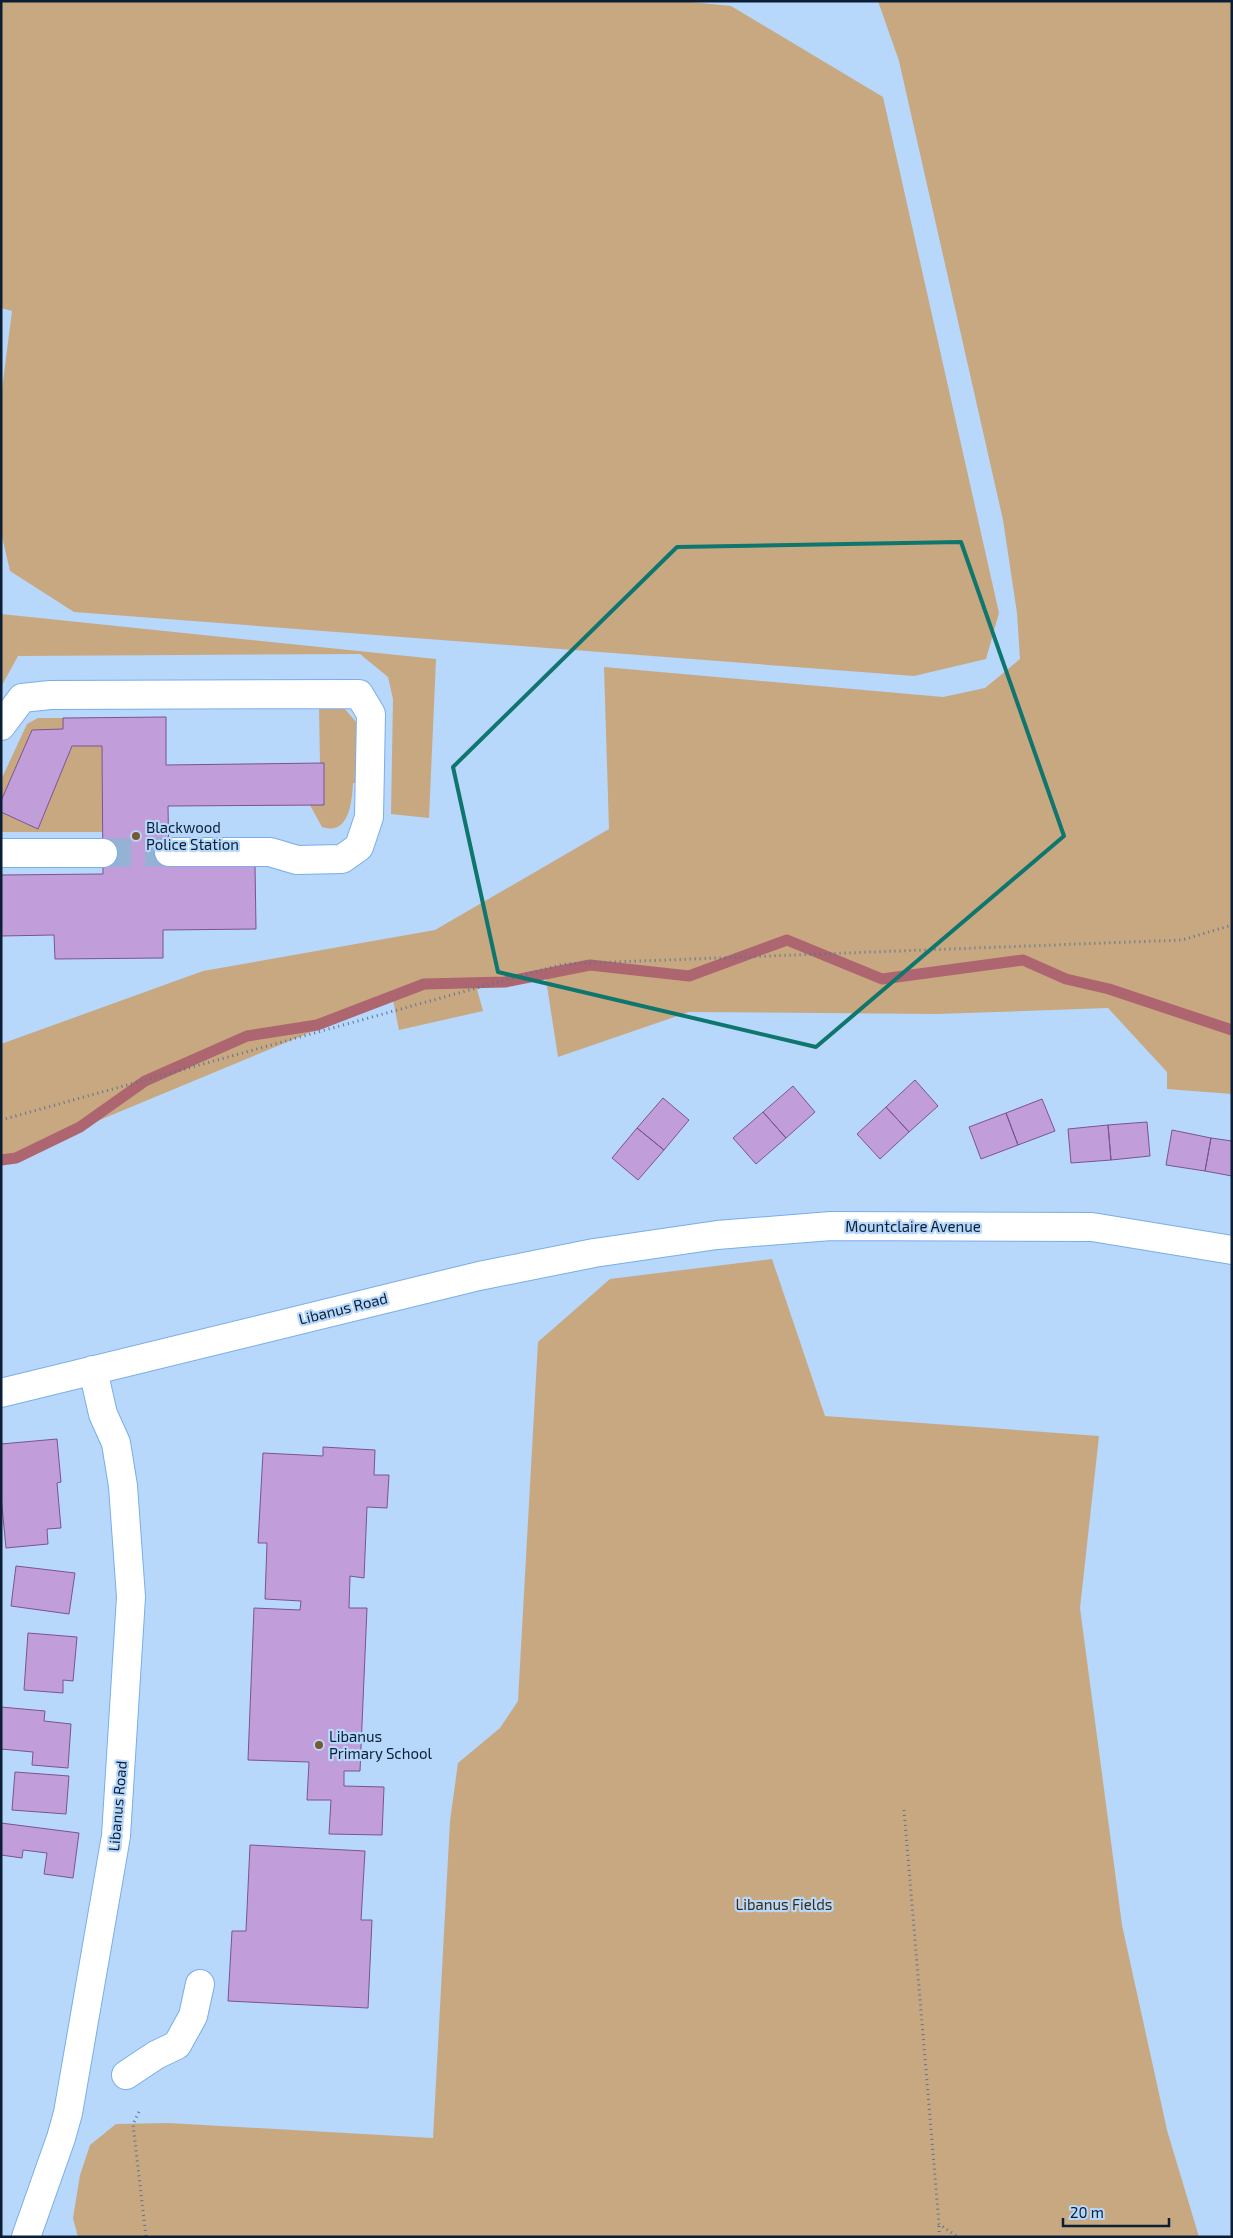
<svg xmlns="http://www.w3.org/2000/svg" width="1233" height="2238" font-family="'Exo 2',sans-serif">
<rect width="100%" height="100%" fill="#b7d7fb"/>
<path fill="#c8a881" d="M1 1H680L731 6 883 97 999 613 986 659 914 676 74 612 10 571 1 532V397L12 311 1 308Z
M878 1H1232V1094L1167 1089V1072L1108 1008 937 1014 689 1012 558 1057 545 973 477 989 483 1011 399 1030 393 1000 340 1020 42 1144 20 1162 1 1165V1044L203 971 435 930 609 829 604 667 943 697 985 688 1020 659 1017 613 1003 520 899 61Z
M1 614 436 659 429 818 391 814 393 699 388 677 360 654 18 656 1 687Z
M319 707 344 708 357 723 360 783H353C352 802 349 836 322 827L310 805H324V764L320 763Z
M38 718H63V729L1 801V780L27 724Z
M72 746H102V832H1V812L38 829Z
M772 1259 825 1416 1099 1436 1080 1608 1122 1925 1167 2130 1199 2237H78L73 2218 80 2175 90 2145 116 2124 168 2123 433 2138 450 1821 458 1763 500 1728 518 1701 538 1342 610 1279Z"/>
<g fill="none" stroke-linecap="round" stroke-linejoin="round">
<path stroke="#ad656f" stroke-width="11" d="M1 1160 16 1158 80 1127 145 1081 247 1036 317 1025 424 984 505 982 590 965 689 976 787 940 882 979 1023 960 1066 979 1109 989 1232 1030"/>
</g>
<path fill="#c19dd9" stroke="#7a5491" d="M166 717V765L324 763V805L168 806 169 866 255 865 256 929 163 930V958L55 959 54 935 1 936V875L103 874 102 746H72L38 829 1 812V801L32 730 63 729V718Z
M915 1080 938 1106 909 1132 886 1107Z
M793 1086 815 1112 786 1138 763 1112Z
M663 1098 689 1120 664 1150 637 1128Z
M1042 1099 1055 1131 1018 1145 1006 1113Z
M886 1107 909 1132 880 1159 857 1134Z
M763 1112 786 1138 756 1164 733 1138Z
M1006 1113 1018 1145 981 1159 969 1127Z
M1147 1122 1150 1156 1111 1160 1108 1125Z
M1108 1125 1111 1160 1071 1163 1068 1129Z
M637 1128 664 1150 638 1180 612 1158Z
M1172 1130 1211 1138 1205 1171 1166 1165Z
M1211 1138 1232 1141V1176L1205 1171Z
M57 1439 61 1482 57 1483 61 1528 47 1529 48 1544 6 1548 1 1496V1444Z
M323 1447 375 1450 374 1475H389L387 1508 367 1507 364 1578 350 1576 349 1608H367L360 1771H344V1786L384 1787 382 1835 329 1834 331 1800H307L309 1762 248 1760 254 1608 300 1610 301 1601 265 1599 267 1543H258L263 1453 323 1456Z
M16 1566 75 1573 69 1614 11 1606Z
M28 1633 77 1637 73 1681 63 1680V1693L24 1690Z
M1 1707 45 1711 44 1721 71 1724 68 1768 32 1765 33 1752 1 1749Z
M15 1772 69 1776 66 1814 12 1810Z
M1 1823 79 1833 73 1878 44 1874 47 1853 23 1850 22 1858 1 1855Z
M250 1845 365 1851 361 1920H372L368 2008 228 2001 232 1931H246Z"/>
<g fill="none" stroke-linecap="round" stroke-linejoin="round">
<path stroke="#94b2d3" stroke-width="28" stroke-dasharray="28 14" stroke-linecap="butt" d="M103 853 169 852"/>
<g stroke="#79aee8" stroke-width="30">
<path id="minor" d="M1 726 22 698 50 695 359 694 371 714 369 817 359 847 342 859 297 860 270 852H169
M1 853H103
M126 2075 156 2055 177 2045 193 2016 200 1984
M26 2237 61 2138 68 2113 116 1836 131 1597 123 1486 116 1443 103 1414 93 1370"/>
</g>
<g stroke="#79aee8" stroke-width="30">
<path id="major" d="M1 1393 479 1276 594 1253 717 1235 831 1226 1092 1227 1232 1250"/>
</g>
<path stroke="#5b7591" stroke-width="3" stroke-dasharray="1 4" stroke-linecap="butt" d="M1 1120 563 964 1182 940 1232 925
M904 1810 939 2224 958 2237
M139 2112 133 2124 146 2237
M939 2237V2224"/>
<use href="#minor" stroke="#fff" stroke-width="28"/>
<use href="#major" stroke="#fff" stroke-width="28"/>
</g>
<path fill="none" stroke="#0f766e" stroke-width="4" stroke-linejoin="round" d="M961 542 1064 836 816 1047 498 972 453 767 677 547Z"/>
<g fill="#7a592f" stroke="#b7d7fb" stroke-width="2">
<circle cx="136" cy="836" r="5"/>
<circle cx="319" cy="1745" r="5"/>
</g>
<g text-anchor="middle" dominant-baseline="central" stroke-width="4.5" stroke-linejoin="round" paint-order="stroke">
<g font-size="15" fill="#0a1f35" stroke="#b7d7fb" text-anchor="start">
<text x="146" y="827">Blackwood<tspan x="146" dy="17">Police Station</tspan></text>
<text x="329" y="1736">Libanus<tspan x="329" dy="17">Primary School</tspan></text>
</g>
<g font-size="15" fill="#0a1f35" stroke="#b7d7fb">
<text x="913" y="1226">Mountclaire Avenue</text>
<text transform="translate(343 1308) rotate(-14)">Libanus Road</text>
<text transform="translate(117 1806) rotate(-85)">Libanus Road</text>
</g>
<g font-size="15" fill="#3e2a10" stroke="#b7d7fb">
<text x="784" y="1904">Libanus Fields</text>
</g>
</g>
<rect width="1233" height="2238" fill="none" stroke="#0a1f35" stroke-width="5"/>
<path d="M1063 2218v8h106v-8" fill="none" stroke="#0a1f35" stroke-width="2.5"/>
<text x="1070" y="2218" font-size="15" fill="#0a1f35" stroke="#b7d7fb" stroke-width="4" paint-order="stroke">20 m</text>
</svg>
